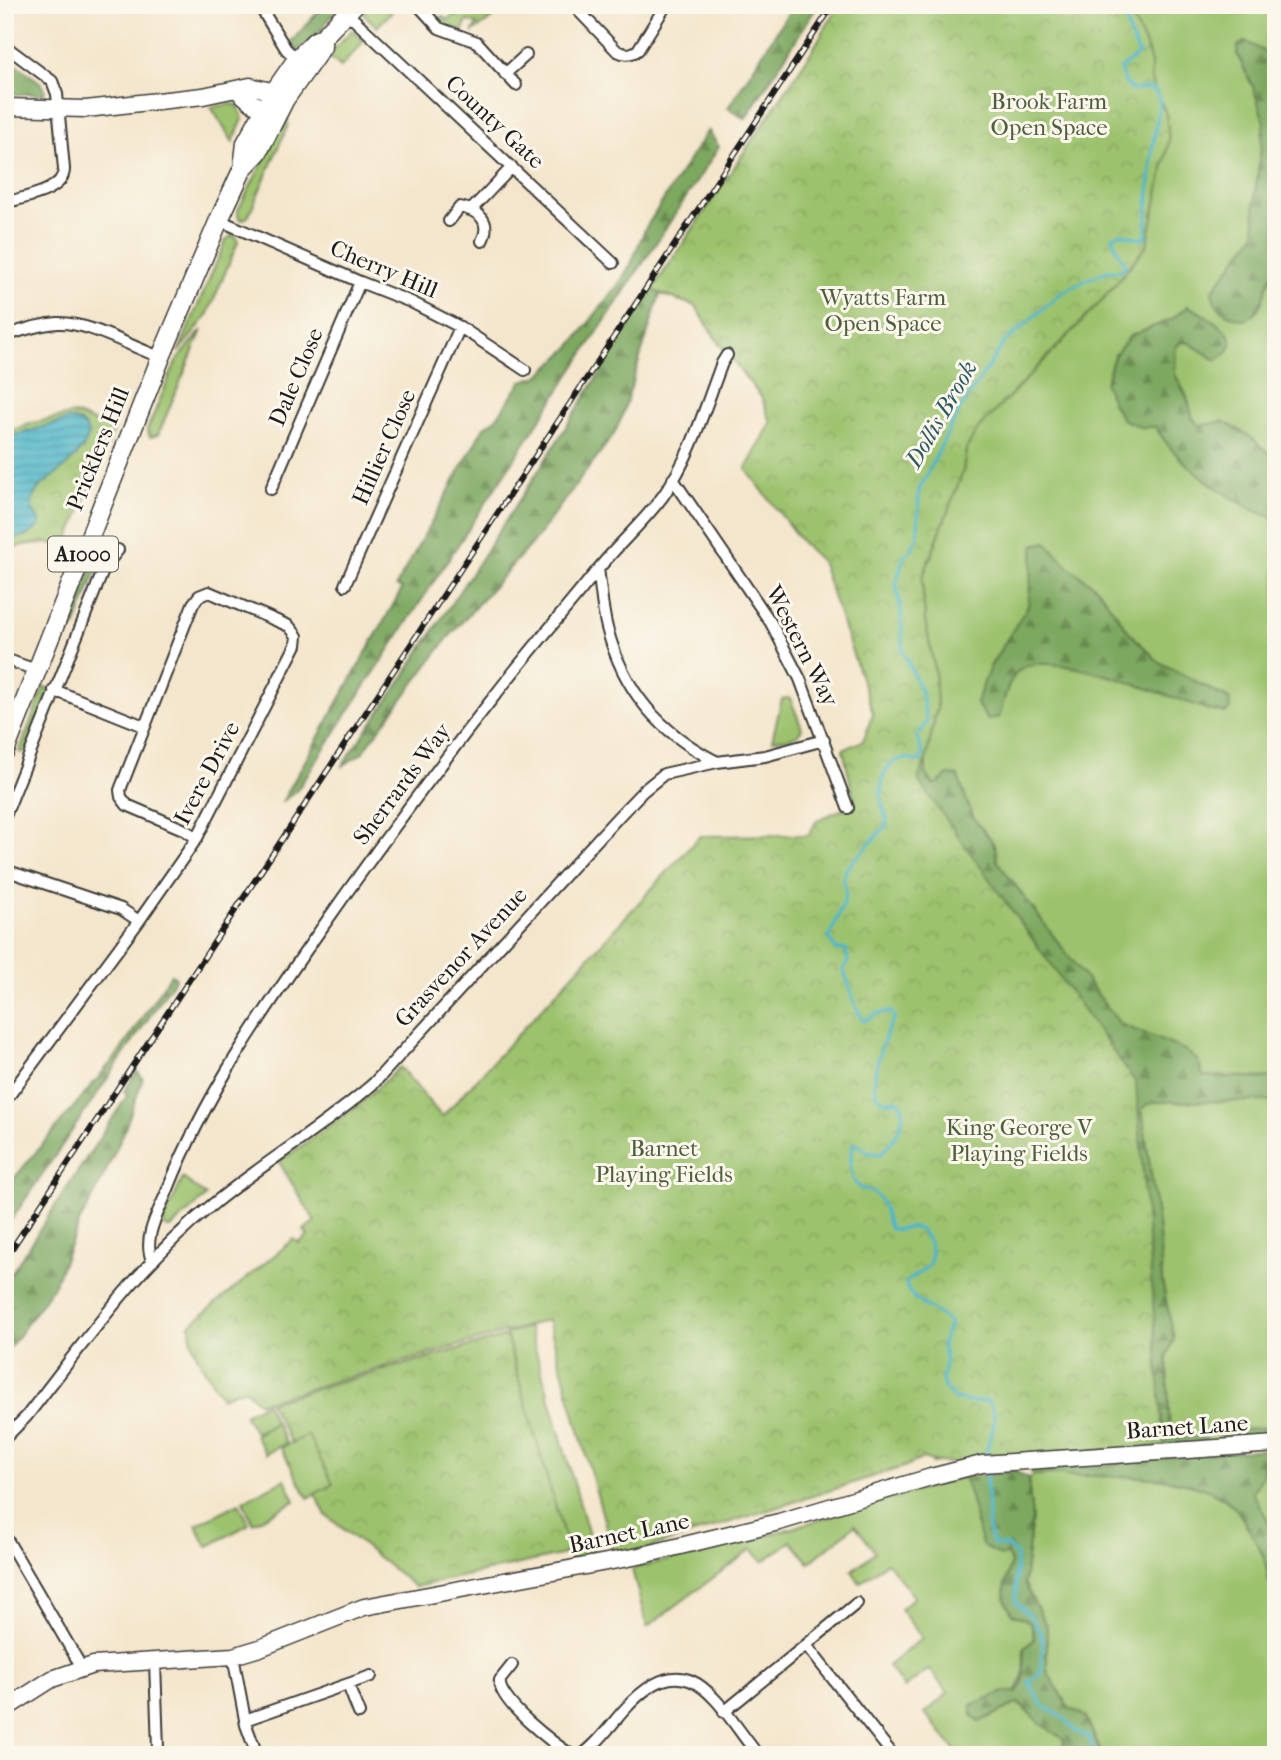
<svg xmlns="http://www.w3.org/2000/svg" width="1281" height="1760" font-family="'IM FELL French Canon',serif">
<defs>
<pattern id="forest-firs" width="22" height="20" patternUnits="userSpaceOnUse" patternTransform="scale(1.75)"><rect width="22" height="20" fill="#7da860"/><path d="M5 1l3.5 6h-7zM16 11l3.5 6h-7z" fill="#66884e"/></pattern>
<pattern id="park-crowns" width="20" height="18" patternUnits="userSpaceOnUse" patternTransform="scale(1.75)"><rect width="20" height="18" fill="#9cc26d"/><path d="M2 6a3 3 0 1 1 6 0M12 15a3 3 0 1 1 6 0" fill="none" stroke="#86a65e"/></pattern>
<pattern id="water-rules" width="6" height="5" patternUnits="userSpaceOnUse" patternTransform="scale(1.75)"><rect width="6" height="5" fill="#4bb5c8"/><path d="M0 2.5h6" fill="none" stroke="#3e92a2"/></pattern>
</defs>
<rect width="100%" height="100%" fill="#fbf7ec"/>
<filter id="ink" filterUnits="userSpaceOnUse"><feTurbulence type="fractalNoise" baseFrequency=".0143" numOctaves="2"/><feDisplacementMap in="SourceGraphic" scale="14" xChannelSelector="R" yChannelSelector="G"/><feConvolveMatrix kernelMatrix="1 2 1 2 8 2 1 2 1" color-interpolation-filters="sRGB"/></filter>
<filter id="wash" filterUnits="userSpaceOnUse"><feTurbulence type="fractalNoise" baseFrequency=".00686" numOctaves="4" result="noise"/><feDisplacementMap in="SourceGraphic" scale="28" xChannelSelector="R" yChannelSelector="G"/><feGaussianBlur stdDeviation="1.57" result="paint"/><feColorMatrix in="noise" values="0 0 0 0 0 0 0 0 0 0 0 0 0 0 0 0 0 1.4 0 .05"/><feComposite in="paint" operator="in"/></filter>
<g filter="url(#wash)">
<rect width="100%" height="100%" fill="#f4e6cc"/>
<path fill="#9cc26d" stroke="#5c6f44" stroke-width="2" d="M370 5H398L377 27 363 13Z
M464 5H482L493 17 472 33 477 24 467 21 463 30 449 26 439 20 442 16 447 20 454 14 456 16 465 7Z
M1131 5H1276V1443L1164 1446 918 780 937 708 935 672 925 621 922 579 963 471 966 449 977 430 1102 300 1147 245 1169 140 1166 114 1151 81V64L1146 46 1131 15Z
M352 30 364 41 341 67 328 56Z
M234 104 238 106 243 119 233 142 211 107Z
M285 119H288V125L248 217 241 220 238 216V210Z
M232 235 237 238 238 242 207 316 178 352 226 240Z
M202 330 158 435 150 437 147 430 176 362Z
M44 687 50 689 26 750 22 753 19 752Z
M790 698 802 728C798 740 783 738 772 740L782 699Z
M183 1178 206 1196 171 1228H166L163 1222Z
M529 1327 595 1556 571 1561 506 1334Z
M266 1403 275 1422 255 1433 244 1414Z
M276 1423 286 1443 266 1454 255 1435Z
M308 1434 334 1485 308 1498 281 1448Z
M1262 1461 1276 1462V1534L1251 1492 1264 1474Z
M1062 1473 1067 1476C1116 1477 1216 1469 1243 1519 1250 1532 1259 1544 1264 1558 1268 1570 1267 1583 1276 1593V1755H1102L1086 1717 1068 1707 1047 1671V1627L1024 1583 1032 1518 1028 1478 1035 1475Z
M963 1477 972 1498 975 1522 1007 1554 1012 1563 1008 1573 1012 1614C1028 1619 1034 1622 1034 1640L1024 1648C1028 1693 1011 1697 979 1722L1018 1703 1041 1724 1064 1739 1065 1755H959L925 1713 948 1693 929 1669 904 1688 888 1666 922 1638 900 1609 914 1597 887 1562 860 1583 852 1571 875 1552 855 1525 809 1563 791 1541 763 1562 752 1549 647 1627 632 1569 758 1538Z
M285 1479 295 1501 253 1523 243 1501Z
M239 1503 249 1524 207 1547 196 1525Z"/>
<path fill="url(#forest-firs)" stroke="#4c623e" stroke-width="2" d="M324 5H342L303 50 291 49 290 43Z
M791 5H818L745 119 728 108 792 7Z
M1131 5V15L1146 46 1151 64V81L1166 114 1169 140 1147 245 1102 300 977 430 966 449 963 471 922 579 925 621 935 672 937 708 926 759V773L933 784H937L948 775 958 776C963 789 967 805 974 818 985 836 996 837 997 861L1120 1024 1185 1050 1198 1061 1203 1076 1276 1078V1101L1154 1102 1146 1105 1142 1109 1159 1232 1162 1281 1174 1339 1167 1356 1170 1439 1206 1437V1442L1022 1458 958 1459 932 1463 951 1400 823 936 907 728 769 429 771 423 762 398 718 342 696 306 660 294 621 419 614 434 537 537 448 638 362 753 341 767 394 691 537 473 652 290 757 133Z
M1245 41 1270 55 1276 62V269C1261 287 1269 309 1244 320 1228 316 1214 309 1212 291L1256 233 1254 204 1264 122 1254 89 1237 54 1238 46Z
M5 56 41 83 45 89 44 94H5Z
M708 130 719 147 297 790 282 802 402 589 396 586 484 427 495 420 522 381 539 376 571 346 620 282 631 264 645 229Z
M1188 306C1209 317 1255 340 1216 360L1189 343 1181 342 1176 347 1175 374 1187 397 1193 419 1200 426 1223 421 1248 435 1276 459V516L1273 517C1237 507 1173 461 1156 427H1141L1122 419 1113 404 1105 384 1114 356 1130 336 1172 319Z
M103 536 109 539 75 627 69 631 67 630Z
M1046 542 1069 567 1097 588 1130 633 1159 662 1229 699 1230 709 1225 713 1213 711C1176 700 1052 647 1021 669 1007 679 1004 702 999 717L988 720 976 703 991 665 1028 606 1034 545Z
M171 974 176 978 5 1229V1189L119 1053Z
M137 1071 143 1079 123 1134 98 1188 80 1221 53 1287 5 1354V1283L127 1096 124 1091Z
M1276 1426V1436L1222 1438 1218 1433Z
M1276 1448V1462L1262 1461 1264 1474 1252 1492 1276 1534V1593C1267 1583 1268 1570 1264 1558 1259 1544 1250 1532 1243 1519 1216 1469 1116 1477 1067 1476L1062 1473 1035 1475 1030 1471 1033 1467C1046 1468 1059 1465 1072 1466 1095 1468 1120 1465 1143 1457L1147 1461 1170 1457Z
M1016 1471 1028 1478 1032 1518 1024 1583 1047 1627V1671L1068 1707 1086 1717 1102 1755H1065L1063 1739 1041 1724 1018 1703 979 1722 971 1714V1705L1007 1691 1017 1693 1023 1682 1024 1648 1034 1640C1034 1622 1028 1619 1012 1614 999 1592 1005 1585 1011 1563L1007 1554 1000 1556 982 1545C975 1522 973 1499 963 1477Z"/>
<path fill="url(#park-crowns)" stroke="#5c6f44" stroke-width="2" d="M839 5H1131V15L1146 46 1151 64V81L1166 114 1169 140 1147 245 1102 300 977 430 966 449 963 471 922 579 925 621 935 672 937 708 926 759 918 780 1136 1083 1164 1446 992 1458V1454C973 1463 943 1466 923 1458L906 1466 615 1559 548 1320 259 1403 246 1390 234 1392 222 1398C209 1376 189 1351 190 1325L294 1239 299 1243 308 1236 304 1230 315 1221 279 1162 357 1106 400 1067 442 1117 700 836 809 835 817 820 855 804 843 749 863 741 873 713 821 561 804 545 746 469 771 423 762 398 718 342 696 306 652 290 810 54Z
M74 414 114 430 67 544C45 543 25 541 5 552V433L33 423Z
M506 1336 569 1553 415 1587 326 1515 315 1494 333 1484 308 1435 291 1443 269 1402Z"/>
<path fill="url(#water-rules)" stroke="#346872" stroke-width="2" d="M67 420C84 419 94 432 83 447 76 457 66 467 56 474 50 480 40 484 36 492 29 506 31 510 40 521L39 527 28 535 5 541V438Z"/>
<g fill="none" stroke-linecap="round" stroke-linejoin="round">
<path stroke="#4bb5c8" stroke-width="3.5" d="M985 1459C987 1439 1004 1416 987 1401L970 1402 954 1399 944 1387 942 1379 946 1360 942 1343 950 1324C938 1308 912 1306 906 1283L908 1280C916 1276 926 1270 930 1262 934 1252 927 1231 916 1228 906 1225 898 1233 889 1228 886 1218 885 1206 878 1197 873 1190 865 1192 859 1187 848 1177 850 1158 853 1145L856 1144 870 1153 881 1154C893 1140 907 1124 902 1104L896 1100 886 1102C885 1101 878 1096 877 1095 868 1082 886 1028 895 1017L891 1012 878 1013 864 1021C855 1012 850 984 843 969L848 963 846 949 836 950 829 938 844 902 846 892 843 878 847 868 886 826C889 816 883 813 882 804 880 786 881 762 903 759 909 758 914 761 920 761L923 755 917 737 927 722 921 692 903 651 901 610 896 584 904 556 911 550 918 536 919 490 958 412 1004 343 1061 293 1082 282 1107 271 1122 270 1126 266 1116 248 1113 237 1120 233 1142 239 1146 236 1152 152 1160 101 1156 91 1148 88 1132 90 1124 81 1120 69 1139 54 1129 33 1123 5
M986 1470 989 1532 993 1544 1008 1547 1016 1555V1602L1032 1618 1040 1632 1043 1644 1041 1674 1029 1682 1042 1705 1065 1719 1075 1731 1089 1737 1093 1748 1092 1755"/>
</g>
</g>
<g filter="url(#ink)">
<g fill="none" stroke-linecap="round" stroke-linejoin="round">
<g stroke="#3c3a36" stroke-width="14">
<path id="street" d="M259 5 286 49 300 62
M418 5 439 28 477 42 516 85
M573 5 617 51C625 55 631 55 638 50L666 5
M347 13 613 263
M5 46 52 81 57 94 64 169C64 192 23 197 5 203
M505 74 526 55
M472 209 512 167
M219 220 360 282 411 302 460 327 525 370
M449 221 460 207C479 211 492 221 482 241
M5 336C22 330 40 324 58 323 90 322 130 347 161 357
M673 479 771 623 800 679 848 808
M271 489 360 282
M598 569C601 588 602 609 607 628 624 692 659 732 717 762
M345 585 460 327
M5 659 36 670
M54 690 144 726
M5 816 105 566 118 550
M5 870 121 909 139 921 5 1101
M139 921 197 838 296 645 297 636 289 626 209 592 199 596 193 604 120 790 121 797 127 805 183 829 197 838
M152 1260C142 1237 160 1210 168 1189 204 1098 257 1021 312 942 371 857 432 775 496 694 528 653 562 614 595 573 616 546 643 523 663 496 691 457 705 407 722 363L727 355
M5 1438 26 1417C84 1343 138 1265 212 1205 264 1162 323 1128 374 1083L619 816 643 791 664 774 717 762 765 756 824 740
M5 1536 82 1668
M806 1645 857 1603
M233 1656 246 1725 257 1755
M155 1662 158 1749
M512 1665 500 1680C496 1700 555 1745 572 1755
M348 1685 359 1713
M724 1712 806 1645 893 1755
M245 1720 371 1676
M582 1755C599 1743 612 1723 626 1708 690 1638 717 1704 758 1755"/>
</g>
<g stroke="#3c3a36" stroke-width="19">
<path id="secondary" d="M237 90 252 103 275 112
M5 107 86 109 203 96 250 86 271 91 285 99
M5 1709 52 1679 93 1665 233 1656 260 1648 364 1607 639 1556 779 1522 931 1477 982 1464 1276 1444"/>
</g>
<g stroke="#3c3a36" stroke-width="21">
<path id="primary" d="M243 168 246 143 274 92 297 59 315 41 322 38 354 5
M5 751 161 357 219 220 243 168 258 152 285 99 322 47V38"/>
</g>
<use href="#street" stroke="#fff" stroke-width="10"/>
<use href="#secondary" stroke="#fff" stroke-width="16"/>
<use href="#primary" stroke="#fff" stroke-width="18"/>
<g stroke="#1c1c1c" stroke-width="6">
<path id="rail" d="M5 1259 833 5"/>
</g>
<use href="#rail" stroke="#fbf7ec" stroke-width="3.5" stroke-dasharray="10" stroke-linecap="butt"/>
</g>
</g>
<g text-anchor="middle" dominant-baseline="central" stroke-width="6" stroke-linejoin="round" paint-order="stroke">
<rect fill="#fbf7ec" stroke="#5f5e5a" stroke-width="2" x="48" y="536.5" width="70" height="35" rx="5"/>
<g font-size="21" font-weight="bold" fill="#1c1c1c">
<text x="83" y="554">A1000</text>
</g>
<g font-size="23" fill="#4f5e3c" stroke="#fbf7ec">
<text x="1049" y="101">Brook Farm<tspan x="1049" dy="26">Open Space</tspan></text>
<text x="883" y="297">Wyatts Farm<tspan x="883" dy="26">Open Space</tspan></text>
<text x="1019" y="1127">King George V<tspan x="1019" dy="26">Playing Fields</tspan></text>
<text x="664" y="1148">Barnet<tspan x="664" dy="26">Playing Fields</tspan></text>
</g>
<g font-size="23" fill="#1c1c1c" stroke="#fbf7ec">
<text transform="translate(495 122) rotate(43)">County Gate</text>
<text transform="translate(384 269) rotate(23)">Cherry Hill</text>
<text transform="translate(296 377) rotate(-67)">Dale Close</text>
<text transform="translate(384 447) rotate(-66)">Hillier Close</text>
<text transform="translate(98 449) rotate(-68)">Pricklers Hill</text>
<text transform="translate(802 646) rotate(63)">Western Way</text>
<text transform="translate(207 773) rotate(-62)">Ivere Drive</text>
<text transform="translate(402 784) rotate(-53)">Sherrards Way</text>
<text transform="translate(461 957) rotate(-47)">Grasvenor Avenue</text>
<text transform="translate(1187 1427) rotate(-4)">Barnet Lane</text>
<text transform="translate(629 1533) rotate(-12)">Barnet Lane</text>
</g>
<g font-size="24" font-style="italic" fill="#2f5961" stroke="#fbf7ec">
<text transform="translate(941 414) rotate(-60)">Dollis Brook</text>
</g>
</g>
<rect width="1281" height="1760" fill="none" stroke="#fbf7ec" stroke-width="28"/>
</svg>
